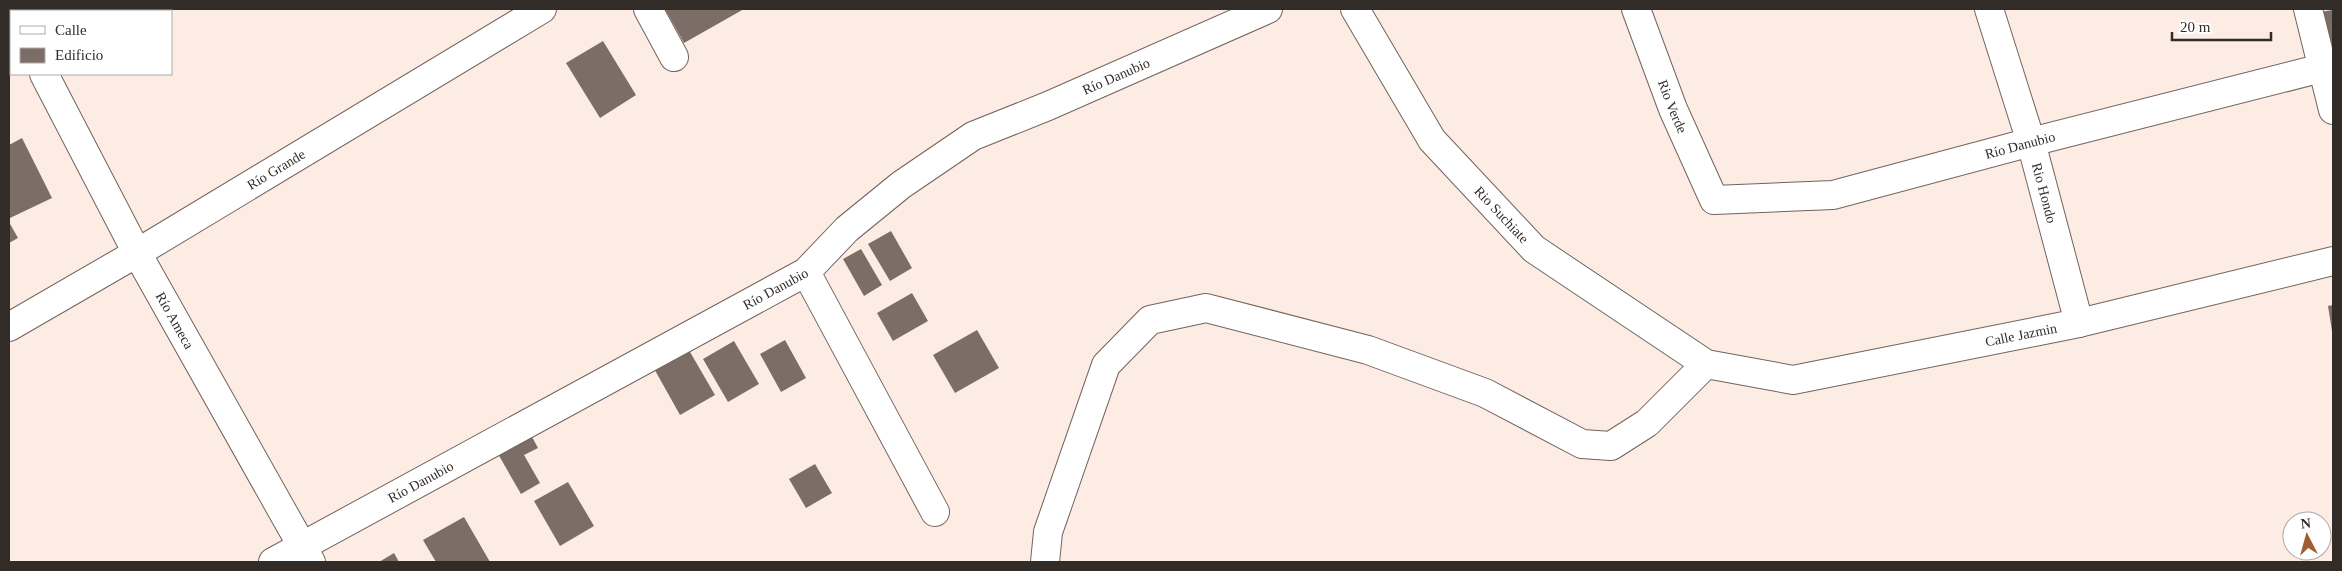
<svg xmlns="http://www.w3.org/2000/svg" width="2342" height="571" font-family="'Times New Roman',serif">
<rect width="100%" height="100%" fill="#fcece3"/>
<path fill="#7c6e66" d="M665 9H744L684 43Z
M2333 10V96L2320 12Z
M603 41 636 95 600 118 566 63Z
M22 138 52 198 10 218 9 145Z
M9 222 18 238 9 243Z
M891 231 912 268 890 281 868 244Z
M861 249 882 285 864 296 843 259Z
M912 293 928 321 893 341 877 313Z
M2333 305V331H2332L2328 306Z
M977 330 999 368 955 393 933 355Z
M785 340 806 378 781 392 760 354Z
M734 341 759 384 728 402 703 359Z
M686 345 715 395 680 415 652 365Z
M531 435 538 448 524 455 540 483 521 494 498 454Z
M815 464 832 493 806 508 789 479Z
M568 482 594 526 560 546 534 501Z
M464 517 490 562H436L423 540Z
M394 553 399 562H379Z"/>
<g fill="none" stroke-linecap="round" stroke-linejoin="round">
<g stroke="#71645c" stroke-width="30">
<g id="street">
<path d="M11 9 12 11"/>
<path d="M648 9 674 57"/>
<path id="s1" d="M1355 9 1432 140 1534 249 1706 364 1793 380 2079 323 2333 261"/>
<path id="s2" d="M1636 9 1673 109 1714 200 1833 195 2031 142 2322 68"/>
<path id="s3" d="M1989 9 2031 142 2079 323"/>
<path d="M2308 9 2333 110"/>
<path id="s4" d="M44 74 137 253 311 562"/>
<path d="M806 272 935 512"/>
<path id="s5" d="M9 327 137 253 542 9"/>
<path id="s6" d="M273 562 806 272 847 229 901 185 973 136 1048 106 1268 9"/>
<path d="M1045 562 1048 532 1106 365 1150 320 1206 308 1368 350 1485 393 1582 444 1611 446 1647 423 1706 364"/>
</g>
</g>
<use href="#street" stroke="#fff" stroke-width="28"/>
</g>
<g text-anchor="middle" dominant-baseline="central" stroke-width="5" stroke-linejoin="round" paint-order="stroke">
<g font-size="14" fill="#322c29" stroke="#fff">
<text stroke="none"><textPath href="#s6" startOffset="978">Río Danubio</textPath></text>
<text stroke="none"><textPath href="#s2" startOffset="104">Rio Verde</textPath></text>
<text stroke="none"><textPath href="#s2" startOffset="519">Río Danubio</textPath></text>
<text stroke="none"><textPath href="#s5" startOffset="310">Río Grande</textPath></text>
<text stroke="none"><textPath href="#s3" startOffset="192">Rio Hondo</textPath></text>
<text stroke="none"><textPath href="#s1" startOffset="254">Rio Suchiate</textPath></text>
<text stroke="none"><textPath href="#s6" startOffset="572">Río Danubio</textPath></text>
<text stroke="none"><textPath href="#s4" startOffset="279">Río Ameca</textPath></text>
<text stroke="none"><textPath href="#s1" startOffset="829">Calle Jazmin</textPath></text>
<text stroke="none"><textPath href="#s6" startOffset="168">Río Danubio</textPath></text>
</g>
</g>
<rect width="2342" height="571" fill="none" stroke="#322c29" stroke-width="20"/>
<rect x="10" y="10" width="162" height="65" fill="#ffffff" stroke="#adaba9"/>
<rect x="20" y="26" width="25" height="8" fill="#ffffff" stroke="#adaba9"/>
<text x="55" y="35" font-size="15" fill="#322c29">Calle</text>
<rect x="20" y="48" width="25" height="15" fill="#7c6e66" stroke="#adaba9"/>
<text x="55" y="60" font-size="15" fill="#322c29">Edificio</text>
<g transform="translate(2307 536) rotate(354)"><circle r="24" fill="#ffffff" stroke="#adaba9"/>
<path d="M0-4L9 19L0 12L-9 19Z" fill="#a15c30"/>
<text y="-8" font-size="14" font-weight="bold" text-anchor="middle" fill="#322c29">N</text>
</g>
<path d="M2172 32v8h99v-8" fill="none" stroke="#322c29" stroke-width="2.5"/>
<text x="2180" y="32" font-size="15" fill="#322c29" stroke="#ffffff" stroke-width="4" paint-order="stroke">20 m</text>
</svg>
